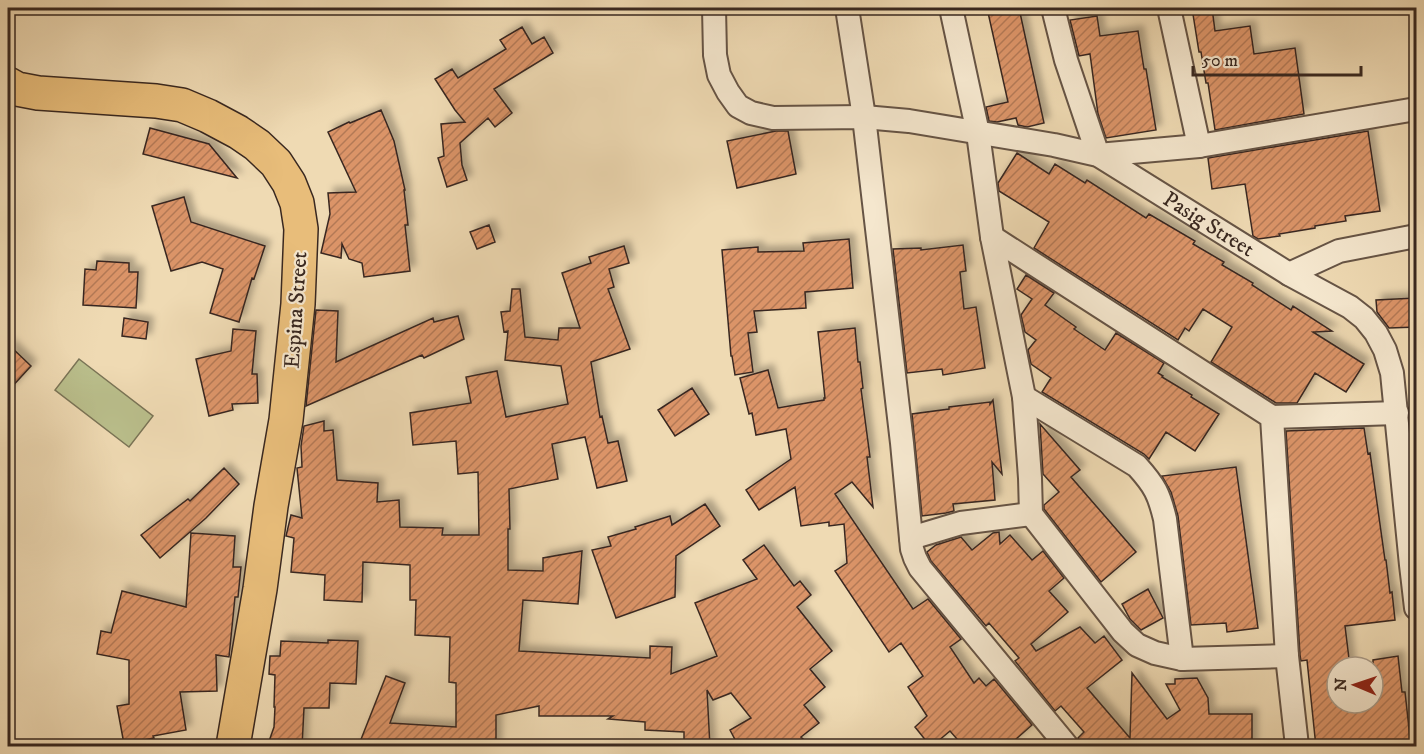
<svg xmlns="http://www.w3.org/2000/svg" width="1424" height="754" font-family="'IM FELL DW Pica',serif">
<defs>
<pattern id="building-hatch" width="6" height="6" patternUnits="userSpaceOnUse" patternTransform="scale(1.5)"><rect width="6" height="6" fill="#db9468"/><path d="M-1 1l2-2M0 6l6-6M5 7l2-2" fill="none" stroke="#b37955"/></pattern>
<filter id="shadow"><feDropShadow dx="5.5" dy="-5.5" stdDeviation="3" flood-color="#0004"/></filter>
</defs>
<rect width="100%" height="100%" fill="#efdab3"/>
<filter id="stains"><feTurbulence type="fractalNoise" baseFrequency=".00333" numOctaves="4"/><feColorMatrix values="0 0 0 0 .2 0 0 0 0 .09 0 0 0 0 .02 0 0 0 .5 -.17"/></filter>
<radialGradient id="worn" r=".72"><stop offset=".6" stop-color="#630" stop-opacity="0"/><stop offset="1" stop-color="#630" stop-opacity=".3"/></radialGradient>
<path fill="#babf8c" stroke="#7a7456" stroke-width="1.5" d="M79 359 153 416 129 447 55 390Z"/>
<path fill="url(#building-hatch)" stroke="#392820" stroke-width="1.5" filter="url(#shadow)" d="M987 8H1019L1044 123 1027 127 1018 125 1016 118 997 122 989 121 986 107 1008 102Z
M1192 8H1212L1215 31 1250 26 1254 54 1295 48 1304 114 1215 130 1208 83H1206L1201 52H1199Z
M1097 16 1100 36 1138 31 1144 69H1146L1156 130 1106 138 1098 114 1090 54 1079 56 1070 20Z
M522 27 532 44 544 37 553 53 494 89 512 113 495 127 488 118 460 143 462 165 467 180 447 187 438 158 444 156 441 124 465 122 455 110 435 79 452 69 458 78 506 49 500 40Z
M381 110 394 141 405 190H404L408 225H405L410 271 364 277 362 263 349 259 342 244 341 258 321 253 330 214 328 193 356 192 328 132 349 122 350 123Z
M150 128 209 144 237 178 143 154Z
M776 131H788L796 174 737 188 727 141Z
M1368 131 1380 211 1345 216 1346 221 1315 226V228L1279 234 1280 236 1258 239 1253 236 1245 184 1212 189 1208 158Z
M1017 153 1049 174 1055 164 1085 183 1087 180 1146 218 1149 214 1195 241 1193 244 1224 262 1222 265 1253 283 1252 285 1291 310 1293 306 1332 331 1313 332 1364 364 1346 392 1315 373 1297 403H1276L1211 362 1232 327 1203 309 1189 331 1185 328 1178 340 1034 248 1049 222 999 191 998 183Z
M184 197 191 222 265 246 254 279 252 278 239 322 210 313 223 269 202 262 171 271 152 206Z
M489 225 495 242 477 249 470 232Z
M849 239 853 288 805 292 806 308 754 311 757 332 748 333 753 372 735 375 732 356H731L722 250 758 247V252L804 251 803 243Z
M963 245 966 271 960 272 964 309 976 307 985 368 943 375 942 369 907 373 893 249 921 248V250Z
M624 246 629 263 609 269 614 287 608 289 630 349 591 362 600 417 602 416 608 443 618 441 627 481 597 488 585 437 552 444 558 479 509 489 510 529H508V570L543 571V558L582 551 578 604 523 600 519 651 650 658V646L672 647 671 674 717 656 695 603 757 579 743 560 764 545 794 586 800 581 811 595 797 607 832 651 810 669 825 687 804 705 819 723 801 737 803 739 793 747H739L730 730 751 718 731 693 713 700 707 690 710 747H684V732L645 730V722L608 719 613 716H539V706L496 715V747H358L386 676 405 683 390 723 456 727V683L449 682 450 637 415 635 416 600H410V565L363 562 362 602 324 600 325 575 291 572 294 538 286 536 291 515 302 518 297 468 302 467 301 446 304 426 324 421V431L333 430 337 480 378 483 377 502 399 500 400 527 443 528 442 535H479L478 472 458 474 456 441 413 445 410 413 471 403 466 377 497 371 506 417 568 404 561 366 505 360 508 331 504 332 501 312 510 311 512 289H520L525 337 558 340 559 328H580L562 273 591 263 589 257Z
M97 261 129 263V272H138L136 308 83 305 85 269 96 270Z
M1026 275 1054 293 1045 305 1076 327 1074 329 1105 350 1116 333 1164 363 1158 373 1163 376 1162 377 1192 395 1191 397 1219 414 1195 451 1166 432 1149 459 1144 454 1042 392 1051 378 1031 364 1028 350 1036 340 1025 332 1021 315 1032 299 1017 289Z
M1416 298V327L1389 328 1377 312 1376 300Z
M316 310 338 311 336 362 433 318 434 322 458 316 464 339 424 358 422 355 306 406Z
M124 318 148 322 146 339 122 336Z
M855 328 858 362H860L863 388 861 389 870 457H867L873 507 852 482 835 494 913 609 928 599 961 639 950 647 974 683 979 678 986 686 994 679 1032 725 1007 747H964L950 731 931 747 915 727 927 716 908 687 923 676 901 643 889 652 835 571 847 563 844 524 829 526V522L801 526 795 487 759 510 746 490 791 459 786 429 756 435 752 413 749 414 740 378 768 370 778 408 824 400V398H825L818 332Z
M233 329 256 331 252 374H257L258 403 232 404 233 410 209 416 196 359 231 351Z
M8 344 31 366 8 391Z
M692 388 709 414 675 436 658 410Z
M993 400 1002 474 992 462 995 500 953 504 954 511 946 513 922 516 912 414 949 409V407L990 402V404Z
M1040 424 1080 470 1071 477 1136 552 1101 582 1044 509V505L1059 492 1043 474Z
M1364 428 1368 454 1370 453 1385 560H1386L1390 593 1392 592 1395 620 1345 626 1350 667H1337V703H1373V660L1398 656 1402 692H1405L1411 747H1316L1307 660 1301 661 1300 655 1286 431Z
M1236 467 1258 628 1227 632 1226 623 1191 625 1178 516 1171 492 1162 476Z
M224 468 239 484 206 518 160 558 141 535 188 499 190 501Z
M705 504 720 526 676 556 675 597 616 618 592 550 611 546 608 537 636 529 635 527 670 516 672 525Z
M999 532 1000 544 1010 535 1032 560 1043 551 1064 578 1049 591 1068 612 1031 644 1036 651 1080 627 1095 643 1104 636 1122 660 1087 688 1130 738 1132 673 1167 719 1180 710 1166 684H1175V679L1197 678 1208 698 1209 714H1252V747H1080L1078 738 1084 732 1061 706 1055 711 1015 661 1019 658 989 623 986 626 931 561 927 552 936 545 961 537 972 550 993 533Z
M191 533 235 536 233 567H241L238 597H235L229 657 216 655 217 691 180 692 186 730 153 736 154 738 124 744 117 706 129 704V660L97 654 101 631 111 633 122 591 186 607Z
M1148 589 1163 618 1141 630 1130 619 1122 604Z
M328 640 358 641 356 684 330 683 329 708H304L302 747H267L274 727 275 707H274L275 675 269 674 270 656H280L281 641 328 643Z"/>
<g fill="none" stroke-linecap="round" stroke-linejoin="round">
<g stroke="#665445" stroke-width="26">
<g id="street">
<path id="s1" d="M714 8 715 55 719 75 728 92 738 106 751 113 773 118 864 117 909 121 1054 145 1098 155 1289 274 1350 307 1364 318 1376 333 1385 350 1392 373 1411 565 1416 608"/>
<path d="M847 8 864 117 902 443 912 549 915 558 920 568 1067 746"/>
<path d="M951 8 978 133 992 237 1024 397 1030 478 1031 514 1123 632 1137 645 1155 653 1182 659 1287 656"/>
<path d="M1053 8 1066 60 1098 155 1199 146 1416 109"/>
<path d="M1169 8 1199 146"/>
<path d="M992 237 1272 417 1287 656 1297 746"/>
<path d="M1289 274 1339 251 1416 236"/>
<path d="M1024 397 1137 466C1155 486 1159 494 1165 519L1182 659"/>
<path d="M1272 417 1397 413"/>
<path d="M911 538 961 523 1031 514"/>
</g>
</g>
<g stroke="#392820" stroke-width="36">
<path id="primary" d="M8 84 17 89 38 93 156 101 182 105 208 116 238 132 257 145 276 163 289 183 297 203 301 229 298 304 286 420 271 506 260 589 233 746"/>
</g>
<use href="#street" stroke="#f5e7ce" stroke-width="22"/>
<use href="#primary" stroke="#e8bd7a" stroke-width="33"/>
</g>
<g text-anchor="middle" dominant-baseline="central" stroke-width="4.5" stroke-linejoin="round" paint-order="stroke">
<g font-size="22" fill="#392820" stroke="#f5e7ce">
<text stroke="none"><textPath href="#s1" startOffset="600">Pasig Street</textPath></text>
<text transform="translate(296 310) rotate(-86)">Espina Street</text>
</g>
</g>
<rect width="1424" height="754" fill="none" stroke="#efdab3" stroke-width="30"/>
<rect x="9" y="9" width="1406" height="736" fill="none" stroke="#392820" stroke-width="3"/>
<rect x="15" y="15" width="1394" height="724" fill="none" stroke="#392820" stroke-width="1.5"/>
<g transform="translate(1355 685) rotate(272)"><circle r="28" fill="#f5e7ce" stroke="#aa9b88" stroke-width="1.5"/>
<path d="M0-4.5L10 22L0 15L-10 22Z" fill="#8f2418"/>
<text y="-9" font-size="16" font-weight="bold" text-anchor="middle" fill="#392820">N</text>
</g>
<path d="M1193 66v9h168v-9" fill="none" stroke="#392820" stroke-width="3"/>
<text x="1202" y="66" font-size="18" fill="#392820" stroke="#f5e7ce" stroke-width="4.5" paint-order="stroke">50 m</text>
<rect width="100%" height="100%" filter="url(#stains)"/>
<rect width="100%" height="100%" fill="url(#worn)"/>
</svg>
